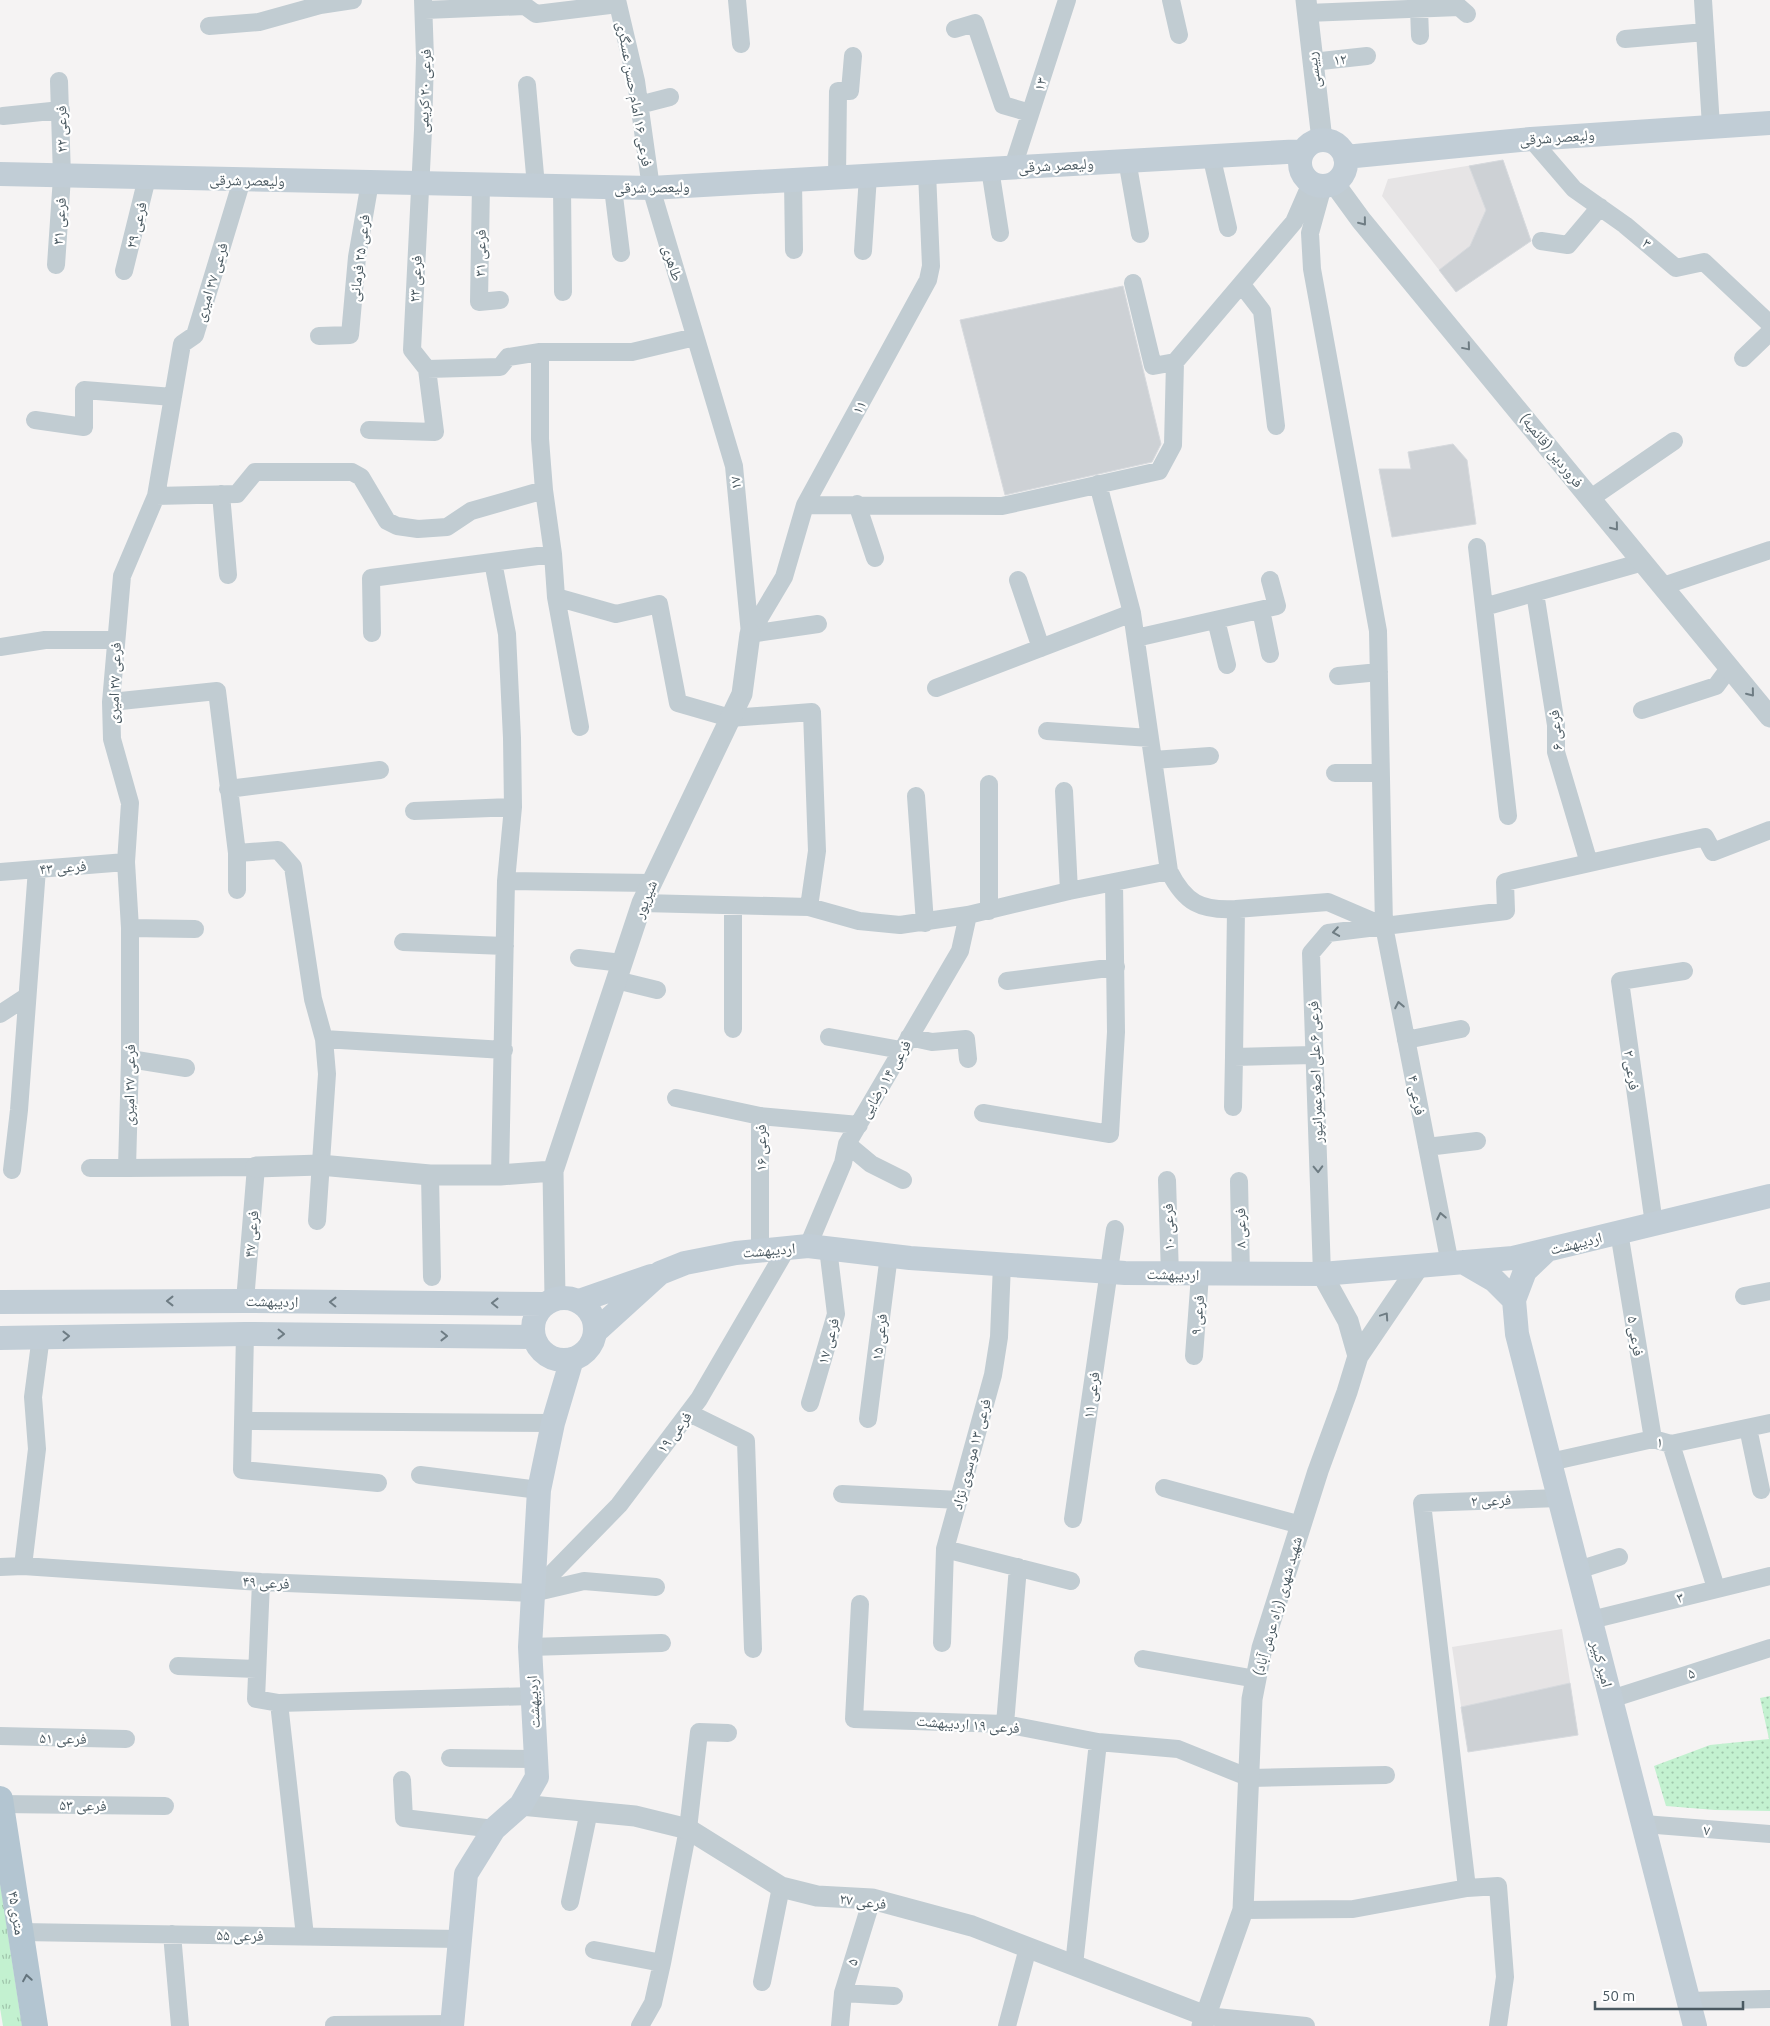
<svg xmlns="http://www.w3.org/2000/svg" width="1770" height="2026" font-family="Ubuntu,'Noto Naskh Arabic',sans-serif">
<defs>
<pattern id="grass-tufts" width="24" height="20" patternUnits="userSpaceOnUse" patternTransform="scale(1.25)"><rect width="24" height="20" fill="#c3f1d0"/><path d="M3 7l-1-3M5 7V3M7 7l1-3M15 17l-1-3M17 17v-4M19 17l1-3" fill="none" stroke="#a0c6ac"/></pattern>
<pattern id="park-dots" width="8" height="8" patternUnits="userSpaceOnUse" patternTransform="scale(1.25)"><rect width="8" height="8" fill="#c3f1d0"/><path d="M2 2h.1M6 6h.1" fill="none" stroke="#a0c6ac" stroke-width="1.8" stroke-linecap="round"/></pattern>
</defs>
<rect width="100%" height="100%" fill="#f5f3f3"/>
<path fill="#e6e4e5" d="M1503 160 1531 240 1456 292 1382 196 1388 179Z
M1562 1629 1578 1735 1468 1752 1452 1647Z"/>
<path fill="url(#grass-tufts)" d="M0 1882 22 2026H3L0 2008Z"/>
<path fill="url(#park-dots)" d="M1770 1696V1811L1715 1810 1666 1806 1654 1766 1710 1745 1769 1739 1760 1698Z"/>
<path fill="#cdd1d5" stroke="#d7dade" d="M1503 160 1531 241 1456 292 1439 270 1470 246 1486 210 1469 166Z
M1123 286 1161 444 1152 462 1005 495 960 320Z
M1453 444 1467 460 1476 524 1392 537 1379 469H1411L1408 452Z
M1570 1683 1578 1735 1468 1752 1461 1707Z"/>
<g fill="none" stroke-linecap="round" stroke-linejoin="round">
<path stroke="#c1ccd2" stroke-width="18" d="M423 0 425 58 423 130 412 350 427 369
M617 0 636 81 651 188 734 466 750 634
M737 0 741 44
M1171 0 1179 35
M1703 0 1711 126
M1419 8 1420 36
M425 10 525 6 536 14 618 4
M1307 13 1459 7 1467 14
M209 26 259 22 320 5 353 0
M955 29 975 23 1003 105 1030 113
M1625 39 1705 32
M1312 62 1367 56
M527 85 536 186
M639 105 670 97
M3 116 61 110
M1531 139 1574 189 1625 225 1676 268 1704 262 1770 324
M1211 155 1228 228
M1127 160 1140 234
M1013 167 1067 0
M990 169 1000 233
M837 178 838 91H850L853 56
M242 180 195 335 182 344 156 496 122 576 111 702 112 739 130 803 126 862 130 928V1059L127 1168 256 1167 245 1301
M793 180 794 250
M481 184 479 302 500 300
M562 186 563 292
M1323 186 1310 233 1312 269 1378 631 1384 926 1450 1264
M613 188 621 253
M1541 241 1568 245 1600 207
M863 251 868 176
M56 265 62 177 59 81
M124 271 147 178
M1133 283 1153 366 1175 362
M1242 285 1262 311 1276 426
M319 336 350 335 357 257 370 182
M1743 358 1770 332
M35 420 84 427V390L173 397
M369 430 435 432 427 369 500 367 508 357 540 352H632L695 337
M1098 484 1132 613 1169 871C1185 903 1201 911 1236 909
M221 494 228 575
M156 496 237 494 255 472H352L361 477 387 521 397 526 418 529 447 527 471 511 544 490
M1591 498 1674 441
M857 504 875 558
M805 505 1002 506 1159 471 1173 445 1175 362 1294 222 1311 183
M1477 547 1484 607
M553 554 556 597 580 727
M493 562 507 634 512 738 513 807 506 881 500 1175
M1018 580 1041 648
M1663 586 1770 550
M1535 593 1556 725V752L1589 863
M556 597 616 614 659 604 678 703 730 718 812 712 817 851 809 907
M1261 610 1270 654
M1216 620 1227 665
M372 633 371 578 553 554 544 490 540 439V352
M750 634 784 577 805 505 928 280 931 266 927 172
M750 634 818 624
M1136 638 1277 606 1270 580
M0 647 45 640H115
M1338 676 1379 672
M936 688 1132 613
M111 702 217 691 237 853V890
M1642 710 1716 686 1730 667
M1047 731 1150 738
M1153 760 1210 756
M1335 773H1381
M228 789 380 770
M1064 791 1069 891
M916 796 925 923
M414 811 513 807
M1508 816 1484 607 1643 562
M237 853 278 850 293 867 313 999 324 1039 327 1074 317 1221
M0 872 126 862
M506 881 651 883
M642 903 809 907 859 921 900 925 968 915 1069 891 1169 871
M989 911V784
M130 928 195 929
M403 942 505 946
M579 958 622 963
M616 980 657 990
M1007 981 1116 967
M0 1014 26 997
M733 1029V907
M829 1037 901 1050
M909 1037 932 1042 966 1039 968 1059
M324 1039 504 1050
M1406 1040 1461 1029
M1234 1057 1236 909 1328 902 1384 926
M130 1059 186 1068
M676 1098 760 1116
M1233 1107 1234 1057 1314 1055
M983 1113 1110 1134 1116 1032 1114 882
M847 1144 871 1164 903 1180
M1427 1147 1477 1141
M90 1168H127
M12 1170 19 1110 37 869
M430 1175 432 1277
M1167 1180 1170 1275
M1239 1181 1241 1275
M1654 1224 1620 981 1684 971
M1619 1232 1653 1439
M808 1246 843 1163 847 1144 960 951 968 915
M760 1251V1116L859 1125
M1322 1274 1311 953 1328 933 1506 911 1505 882 1705 837 1713 852 1770 830
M1744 1296 1770 1291
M245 1334 242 1470 378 1483
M1194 1356 1200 1275
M810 1403 836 1314 828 1248
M689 1413 746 1441 753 1649
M868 1419 889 1255
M243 1421 553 1423
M1748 1428 1761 1490
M1671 1444 1716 1588
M1550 1462 1653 1439 1671 1444 1770 1423
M420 1475 539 1490
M1164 1488 1301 1525
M842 1494 959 1500
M1073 1519 1115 1229
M945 1549 1071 1581
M23 1566 37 1449 33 1397 41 1336
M0 1567 23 1566 261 1582 533 1593 584 1581 656 1587
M1578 1570 1619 1557
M261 1582 256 1699 279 1703 532 1696
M533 1593 619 1505 699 1399 787 1248
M860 1604 854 1719 1005 1724 1098 1742 1178 1749 1250 1778 1386 1775
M1591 1620 1770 1576
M942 1643 945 1549 993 1375 999 1337 1002 1264
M530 1647 662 1643
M1143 1659 1256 1679
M178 1666 257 1669
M1611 1699 1770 1648
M279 1703 305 1936
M1005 1724 1018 1567
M0 1736 126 1739
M450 1758 536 1759
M402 1780 404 1818 494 1829
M1 1804 165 1806
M1644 1824 1770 1834
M1467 1888 1498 1886 1505 1977 1498 2026
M570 1902 589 1811
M1243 1910 1353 1909 1467 1888 1422 1503 1559 1498
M20 1932 460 1939
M172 1934 180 2026
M594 1950 662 1963 688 1829 699 1732 728 1733
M1074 1965 1098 1742
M762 1982 781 1887
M843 1993 894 1996
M1687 2001 1770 1999
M1206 2016 1306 2026
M334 2025 452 2024
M640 2026 653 2003 662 1963
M840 2026 843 1993 872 1899
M1007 2026 1028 1948"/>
<path stroke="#c1ccd2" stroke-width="21" d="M1306 0 1322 140
M1334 183 1361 220 1770 717
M256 1167 320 1165 430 1175H500L553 1171
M1322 1274 1348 1321 1358 1356
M555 1298 553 1171 642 903 742 694 750 634
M521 1805 635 1816 688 1829 781 1887 817 1896 872 1899 972 1926 1206 2016
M1202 2026 1243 1910 1252 1699 1262 1648 1318 1471 1347 1392 1358 1356 1419 1266"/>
<path stroke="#c1cdd6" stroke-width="24" d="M1300 163a23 23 0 1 1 46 0a23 23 0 1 1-46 0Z
M1345 157 1531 139 1770 123
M0 174 651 188 1303 151
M1463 1262 1494 1280 1514 1300 1525 1271 1547 1250
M533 1329a31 31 0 1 1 62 0a31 31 0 1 1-62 0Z
M1514 1300 1517 1334 1527 1373 1695 2026
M579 1301 651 1276
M0 1302 245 1301 544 1304
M595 1332 660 1273 685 1263 736 1253 808 1246 910 1258 1125 1273 1322 1274 1513 1258 1770 1196
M0 1338 245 1334 533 1337
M452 2026 466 1874 494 1829 521 1805 537 1777 530 1647 539 1490 553 1423 572 1359"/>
<path stroke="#b3c5d1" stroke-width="26" d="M0 1799 35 2026"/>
</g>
<defs><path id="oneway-chevron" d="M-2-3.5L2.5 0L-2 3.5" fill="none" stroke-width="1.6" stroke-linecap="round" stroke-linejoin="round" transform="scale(1.25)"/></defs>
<g stroke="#6e7c83">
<use href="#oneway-chevron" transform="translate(1363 222) rotate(51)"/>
<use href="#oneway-chevron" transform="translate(1467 347) rotate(50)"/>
<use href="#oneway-chevron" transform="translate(1615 527) rotate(51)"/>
<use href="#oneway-chevron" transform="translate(1751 693) rotate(51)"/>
<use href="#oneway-chevron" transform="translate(1336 932) rotate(171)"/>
<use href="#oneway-chevron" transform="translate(1399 1005) rotate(-101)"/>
<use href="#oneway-chevron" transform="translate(1318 1169) rotate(88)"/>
<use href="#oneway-chevron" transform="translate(1441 1216) rotate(-101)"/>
<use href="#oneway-chevron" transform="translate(1385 1316) rotate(-56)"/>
</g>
<g stroke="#6e7c84">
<use href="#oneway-chevron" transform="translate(170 1301) rotate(180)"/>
<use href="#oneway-chevron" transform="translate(333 1302) rotate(-179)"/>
<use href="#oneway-chevron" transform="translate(495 1303) rotate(-179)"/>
<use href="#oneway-chevron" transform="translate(281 1334) rotate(1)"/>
<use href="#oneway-chevron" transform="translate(66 1336) rotate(-1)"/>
<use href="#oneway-chevron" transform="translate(444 1336) rotate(1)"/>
</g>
<use stroke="#64747d" href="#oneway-chevron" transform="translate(27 1978) rotate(-99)"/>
<g text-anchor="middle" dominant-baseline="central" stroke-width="4.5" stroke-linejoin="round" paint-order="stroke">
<g font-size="15" fill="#4a5961" stroke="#fff">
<text transform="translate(1340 59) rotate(-6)">۱۲</text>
<text transform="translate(1313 70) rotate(-97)">رییسی</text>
<text transform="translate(1040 84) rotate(-72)">۱۳</text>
<text transform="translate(424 91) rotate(-88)">فرعی ۲۰ کریمی</text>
<text transform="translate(635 94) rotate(80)">فرعی ۱۶ امام حسن عسگری</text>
<text transform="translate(61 129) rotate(-91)">فرعی ۲۲</text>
<text transform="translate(1557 137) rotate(-4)">ولیعصر شرقی</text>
<text transform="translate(1056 165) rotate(-3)">ولیعصر شرقی</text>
<text transform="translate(247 180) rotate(1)">ولیعصر شرقی</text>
<text transform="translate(652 187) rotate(-1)">ولیعصر شرقی</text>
<text transform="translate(59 221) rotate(-86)">فرعی ۳۱</text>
<text transform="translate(136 225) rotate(-76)">فرعی ۲۹</text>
<text transform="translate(1647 243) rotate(40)">۳</text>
<text transform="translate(480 253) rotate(-89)">فرعی ۳۱</text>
<text transform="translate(359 258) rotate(-83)">فرعی ۲۵ فرمانی</text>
<text transform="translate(673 263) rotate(73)">طاهری</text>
<text transform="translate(415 279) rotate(-87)">فرعی ۲۳</text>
<text transform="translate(211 282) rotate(-73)">فرعی ۲۷ امیری</text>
<text transform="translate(859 407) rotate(-61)">۱۱</text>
<text transform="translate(1552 450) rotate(51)">فروردین (قائمیه)</text>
<text transform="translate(735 483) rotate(-96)">۱۷</text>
<text transform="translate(114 683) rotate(-88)">فرعی ۲۷ امیری</text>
<text transform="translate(1555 730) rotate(-95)">فرعی ۶</text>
<text transform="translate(63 867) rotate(-4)">فرعی ۴۳</text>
<text transform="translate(645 899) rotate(-68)">شیرپور</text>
<text transform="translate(1632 1070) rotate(82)">فرعی ۲</text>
<text transform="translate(1315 1072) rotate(-92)">فرعی ۶ علی اصغرعمرانپور</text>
<text transform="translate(885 1079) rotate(-60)">فرعی ۱۴ رضایی</text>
<text transform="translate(129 1085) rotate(-89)">فرعی ۲۷ امیری</text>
<text transform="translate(1417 1095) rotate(79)">فرعی ۴</text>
<text transform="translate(760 1148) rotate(-90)">فرعی ۱۶</text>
<text transform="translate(1168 1227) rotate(-92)">فرعی ۱۰</text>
<text transform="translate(1240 1228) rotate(-91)">فرعی ۸</text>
<text transform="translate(251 1234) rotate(-85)">فرعی ۴۷</text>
<text transform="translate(1576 1243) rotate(-14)">اردیبهشت</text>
<text transform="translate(769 1250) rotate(-5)">اردیبهشت</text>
<text transform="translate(1173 1274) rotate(1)">اردیبهشت</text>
<text transform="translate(272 1301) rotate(1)">اردیبهشت</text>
<text transform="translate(1197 1315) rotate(-85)">فرعی ۹</text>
<text transform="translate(1636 1336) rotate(81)">فرعی ۵</text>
<text transform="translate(879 1337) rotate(-83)">فرعی ۱۵</text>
<text transform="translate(828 1341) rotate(-75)">فرعی ۱۷</text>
<text transform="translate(1091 1395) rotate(-82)">فرعی ۱۱</text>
<text transform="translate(674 1432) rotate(-53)">فرعی ۱۹</text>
<text transform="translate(1660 1442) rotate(10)">۱</text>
<text transform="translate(971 1454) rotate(-75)">فرعی ۱‍۳ موسوی نژاد</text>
<text transform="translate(1491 1500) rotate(-2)">فرعی ۲</text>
<text transform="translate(266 1582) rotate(3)">فرعی ۴۹</text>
<text transform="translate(1680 1597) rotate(-14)">۳</text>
<text transform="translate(1277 1606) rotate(-74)">شهید شهری (راه عرش آباد)</text>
<text transform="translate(1602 1664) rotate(75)">امیر کبیر</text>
<text transform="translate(1691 1673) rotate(-18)">۵</text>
<text transform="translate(533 1702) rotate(-93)">اردیبهشت</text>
<text transform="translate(968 1724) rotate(4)">فرعی ۱۹ اردیبهشت</text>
<text transform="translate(63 1738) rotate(1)">فرعی ۵۱</text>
<text transform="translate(83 1805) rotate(1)">فرعی ۵۳</text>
<text transform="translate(1707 1830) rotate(6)">۷</text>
<text transform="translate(863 1901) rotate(7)">فرعی ۲۷</text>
<text transform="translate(17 1913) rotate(81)">۴۵ متری</text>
<text transform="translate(240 1935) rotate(1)">فرعی ۵۵</text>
<text transform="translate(852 1962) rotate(-73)">۵</text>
</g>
</g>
<path d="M1595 2001v8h148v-8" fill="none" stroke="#4a5961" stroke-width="2.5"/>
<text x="1602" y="2001" font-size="15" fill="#4a5961" stroke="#ffffff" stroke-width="4" paint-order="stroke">50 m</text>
</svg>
